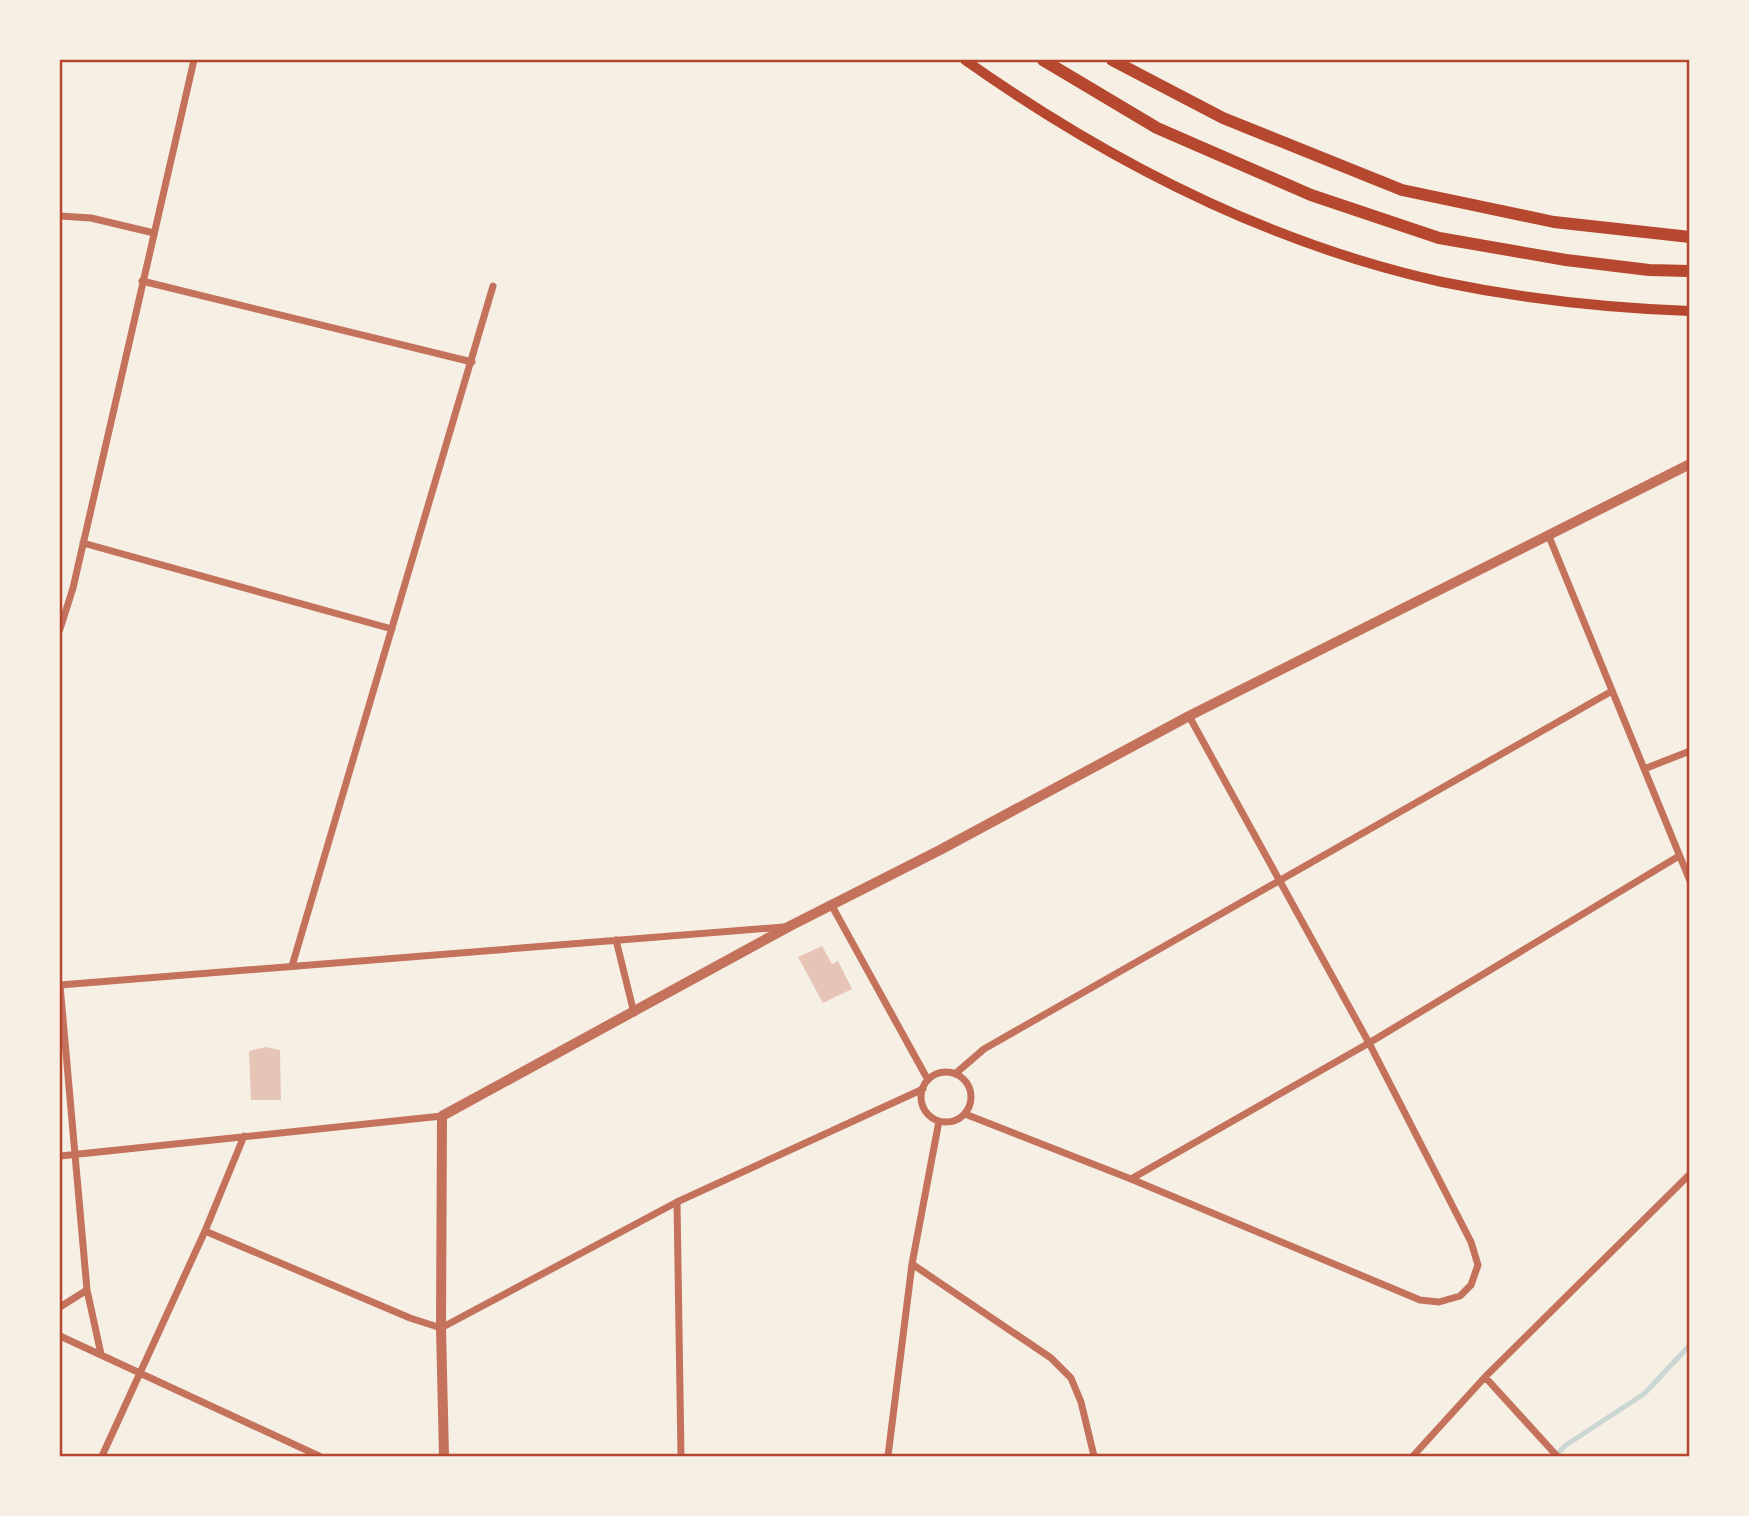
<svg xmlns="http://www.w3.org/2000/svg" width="1749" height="1516" font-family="Mulish,sans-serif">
<rect width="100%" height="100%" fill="#f6efe4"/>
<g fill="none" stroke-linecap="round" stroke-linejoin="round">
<path stroke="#c9d6d2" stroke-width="5" d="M1555 1456 1566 1445 1644 1394 1690 1345"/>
</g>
<path fill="#e6c5b7" d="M822 946 832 964 838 961 852 989 823 1003 798 957Z
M266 1047 280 1050 281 1100H251L249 1051Z"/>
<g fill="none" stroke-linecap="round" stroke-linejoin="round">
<path stroke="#c5725c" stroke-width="7" d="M60 216 91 218 154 233
M142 281 472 362
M1548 534 1690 881
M83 543 392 629
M60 629 73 588 194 60
M1644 769 1690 751
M832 906 928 1080
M616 940 634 1013
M292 966 493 286
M60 985 784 927
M60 985 87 1290 101 1354
M921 1097a25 25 0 1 1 50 0a25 25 0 1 1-50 0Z
M955 1074 984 1049 1612 691
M965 1114 1131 1179 1420 1300 1439 1302 1460 1296 1471 1285 1478 1265 1471 1242 1369 1043 1189 716
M60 1156 442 1116
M1131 1179 1369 1043 1679 856
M677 1202 681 1456
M205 1231 410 1318 441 1328 677 1202 923 1089
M912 1264 1051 1358 1071 1378 1081 1402 1094 1456
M60 1307 87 1290
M60 1336 319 1456
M1485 1377 1557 1456
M102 1456 205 1231 244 1136
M888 1456 912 1264 939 1121
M1413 1456 1485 1377 1690 1174"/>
<path stroke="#c5725c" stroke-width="10" d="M444 1456 441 1328 442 1116 790 926 940 850 1189 716 1690 464"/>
<path stroke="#b5482f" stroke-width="10" d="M965 60C1108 161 1270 244 1442 282 1524 299 1607 308 1690 311"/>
<path stroke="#b5482f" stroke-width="12" d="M1043 60 1157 128 1311 195 1439 238 1566 260 1649 270 1690 271
M1112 60 1223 118 1402 190 1554 222 1690 237"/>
</g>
<rect width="1749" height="1516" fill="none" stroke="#f6efe4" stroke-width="122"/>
<rect x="61" y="61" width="1627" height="1394" fill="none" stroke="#b5482f" stroke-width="2.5"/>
</svg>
